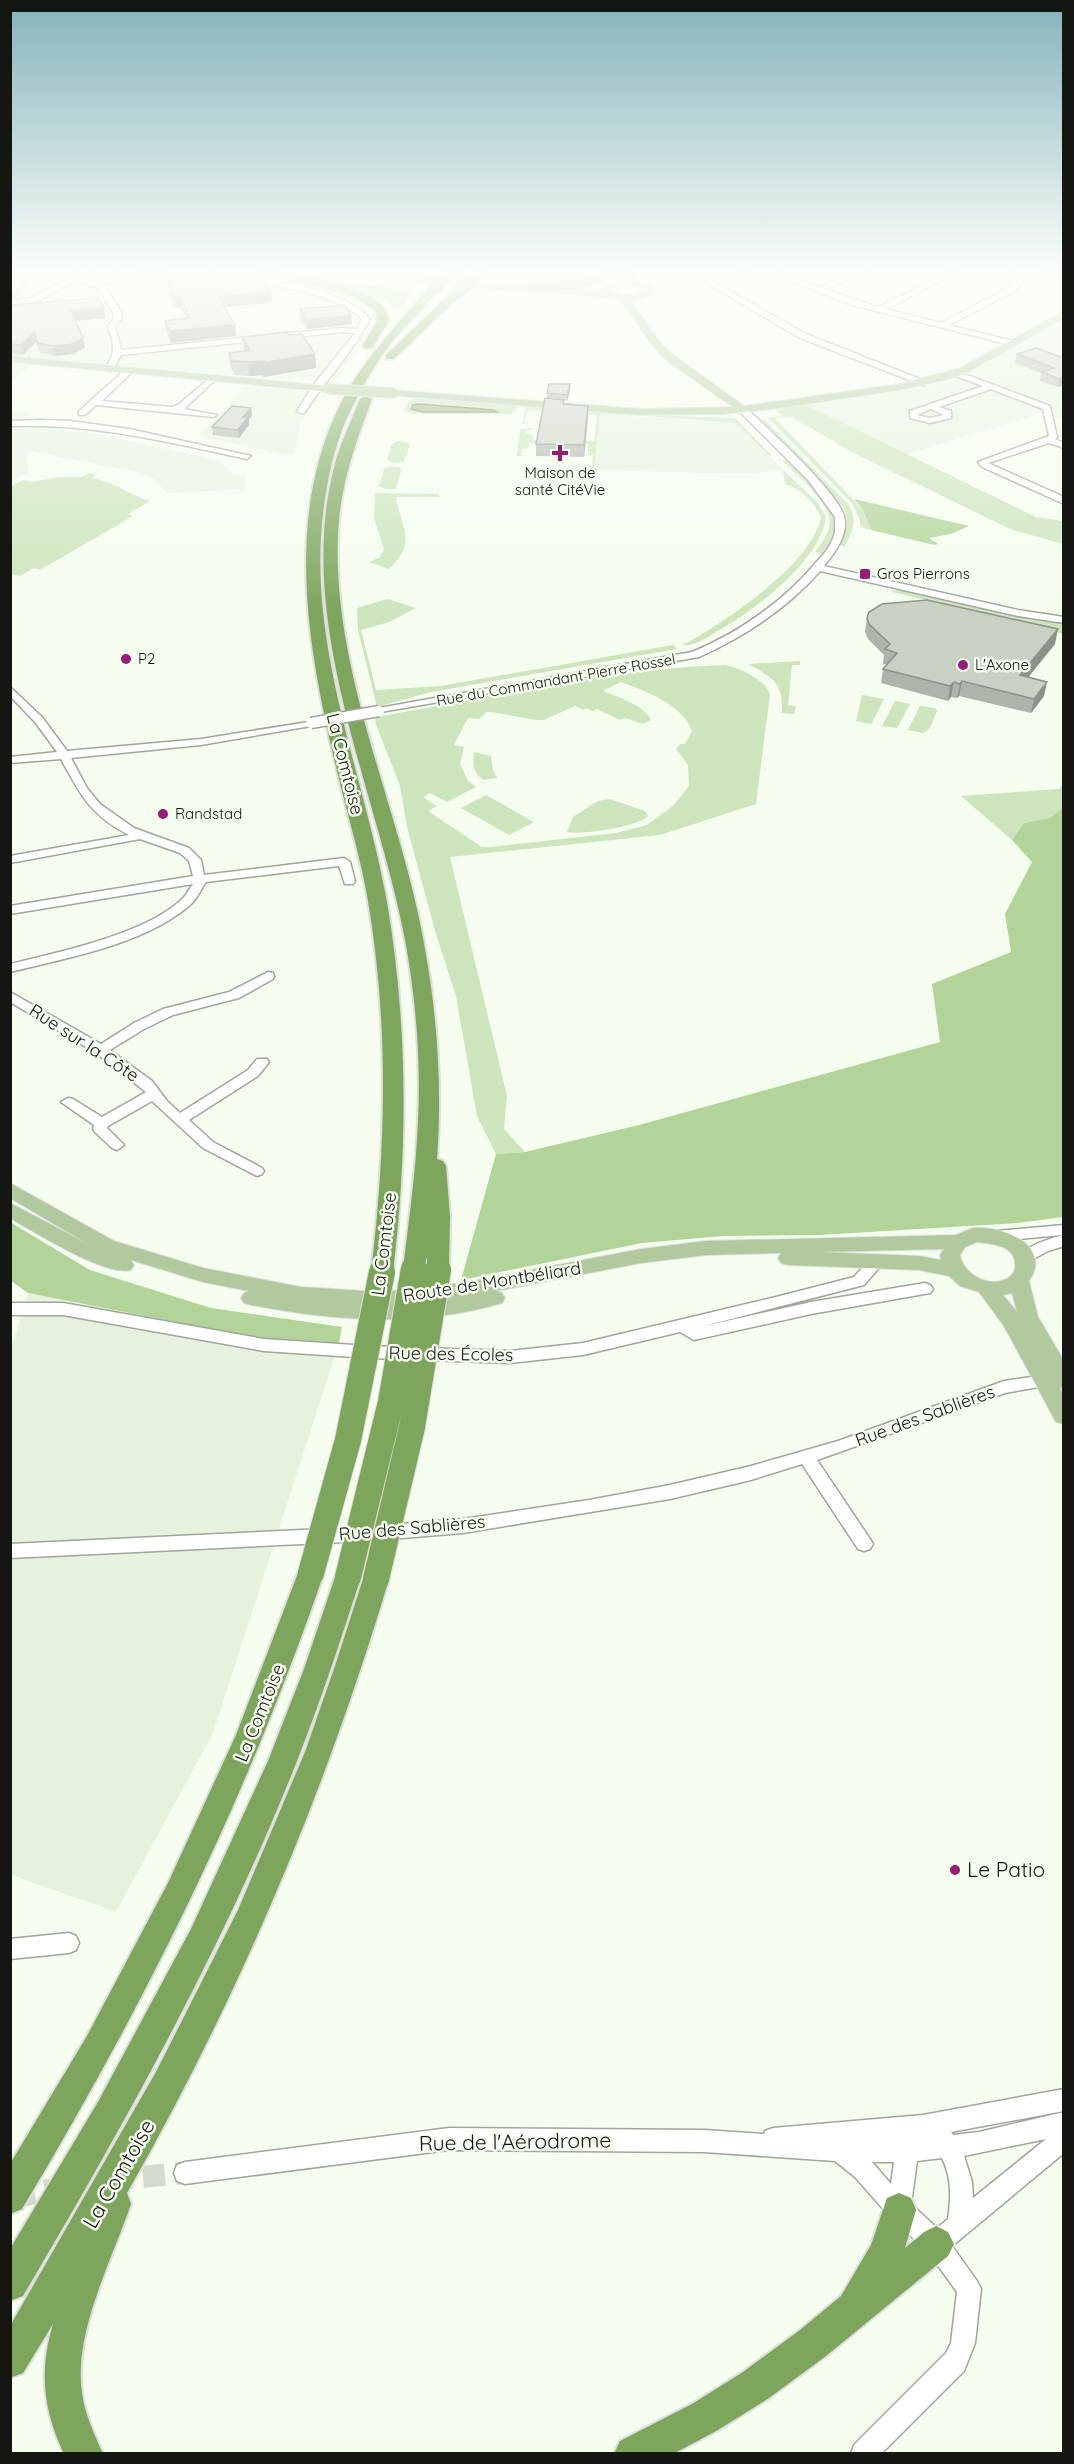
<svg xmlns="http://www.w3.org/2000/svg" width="1074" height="2464" font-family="Quicksand,sans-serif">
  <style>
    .built { fill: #e6f2de }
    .green { fill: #cde4bc; fill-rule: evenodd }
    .forest { fill: #b3d499 }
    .water { fill: #92b279; stroke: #6c835a; stroke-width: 1.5 }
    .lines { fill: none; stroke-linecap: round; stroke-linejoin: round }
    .minor-tunnel { stroke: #d3dace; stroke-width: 22; stroke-dasharray: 22 11; stroke-linecap: butt }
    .minor-casing { stroke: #9fa69a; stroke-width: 3 }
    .major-casing { stroke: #dedede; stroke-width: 2 }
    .highway-casing { stroke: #dedede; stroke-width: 4 }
    .minor { fill: #fff; fill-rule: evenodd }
    .major { fill: #b1c99d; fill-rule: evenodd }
    .highway { fill: #7da55b; fill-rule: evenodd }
    .minor-bridge-casing { stroke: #9fa69a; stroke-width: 13; stroke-linecap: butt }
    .major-bridge-casing { stroke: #dedede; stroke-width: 12; stroke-linecap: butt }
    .highway-bridge-far1-casing { stroke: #dedede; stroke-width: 14; stroke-linecap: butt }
    .highway-bridge-casing { stroke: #dedede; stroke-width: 28; stroke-linecap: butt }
    .minor-bridge { stroke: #fff; stroke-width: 10 }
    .major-bridge { stroke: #b1c99d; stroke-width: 10 }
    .highway-bridge-far1 { stroke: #7da55b; stroke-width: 12 }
    .highway-bridge { stroke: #7da55b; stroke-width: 26 }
    .wall { fill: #adb4a9 }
    .shaded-wall { fill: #8d9289 }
    .building { fill: #c9d1c4; stroke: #8d9289; stroke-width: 1.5 }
    .poi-dot { fill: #971c76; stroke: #f5fdef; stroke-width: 2 }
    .labels { text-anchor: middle; stroke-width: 5; stroke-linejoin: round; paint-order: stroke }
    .far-poi-label { font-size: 15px; fill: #141612; stroke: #f5fdef; text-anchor: start }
    .far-street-label { font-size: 15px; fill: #141612; stroke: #f5fdef }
    .street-label { font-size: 18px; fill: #141612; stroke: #f5fdef }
    .near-poi-label { font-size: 21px; fill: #141612; stroke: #f5fdef; text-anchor: start }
    .near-street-label { font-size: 21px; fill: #141612; stroke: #f5fdef }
  </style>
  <rect width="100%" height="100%" fill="#f5fdef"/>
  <g class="built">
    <path d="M216,269l81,15 60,20 14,5 5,8 -2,10 -40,56 -298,-25 -3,6 -22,18v-112z"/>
    <path d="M1063,318v101l-17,-7 -142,43 -97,-49 123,-19 28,-8z"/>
    <path d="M245,386l75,7 -20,32 -5,30h-11l-85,-19z"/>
    <path d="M10,410l22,3 -8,6v7l23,-1 6,4 39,4 127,27 14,15 12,1 1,13 -79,4 -13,-14 -14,-6 -114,-23 3,23 -18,8z"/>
    <path d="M600,414l136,9 47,47 -35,4 -154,-4z"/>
    <path d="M28,1293l224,44 87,6 -126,390 -97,179 -105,-37 -1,-523z"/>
  </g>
  <g class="green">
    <path d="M416,398l98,7 4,2 -7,7h-94l-14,-3 6,-10z"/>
    <path d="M806,405l230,112 27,4v23l-53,-15 -158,-77 -60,-35 -17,1 88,92 8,20 -11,-3v-7l-8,-17 -84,-85 14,-2 -5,-4 7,-4z"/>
    <path d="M533,406l105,8 3,2 -41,-2 -6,56 -7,7v-11h5l1,-11h-5v-11l-59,-1 -1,5 -6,1 -1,6 6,1h-10l3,-27 12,-1 1,2h-6l-1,4 6,1 2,5 60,1 3,-26 -67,-5 -3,2 -3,10 7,2h-9l3,-15z"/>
    <path d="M654,415l81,3 37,38h-3l-33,-33 -91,-7z"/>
    <path d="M758,419h6l84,85c10,16 5,28 -4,43l-5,-3c8,-14 11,-22 4,-37z"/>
    <path d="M398,441l12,2 -6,19 -10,1 -7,-3 5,-16z"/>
    <path d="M782,460h6c15,16 53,45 48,69 -2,9 -10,17 -15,25l-6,-2c5,-7 12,-15 14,-24 7,-22 -33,-53 -47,-68z"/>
    <path d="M391,466l11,2 -6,21h-10l-7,-3 5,-17z"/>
    <path d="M783,470l34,32 9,15c-6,45 -73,94 -110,115 -10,6 -23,16 -34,12l5,-1c39,-22 126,-80 134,-126 -8,-16 -19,-28 -36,-33z"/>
    <path d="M89,473l8,1 -6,4c27,5 36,16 59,23l-22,13 5,2 -93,54 -6,-2 -14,8 -9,-2v-88l12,-6 9,2 27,-5h23z"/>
    <path d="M375,493l64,1v3h-43c6,34 21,45 -7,72l-20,-7 10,-4 5,-8 -10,-32z"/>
    <path d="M907,590l70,17 86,16v11l-174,-43z"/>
    <path d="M387,599l29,9 -27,14 -28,8 15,60 65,-4 232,-41 4,4 -246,43 -54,15 -19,-77 -1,-22z"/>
    <path d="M800,661v4h-8l-4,40 8,1 -2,8 -12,-1c1,-31 -9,-35 -34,-49z"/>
    <path d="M726,665c15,4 37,13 44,29l-14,110 -96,31 -210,22 57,239 -3,33 21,23 -29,2 -19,-38 -21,-120 -21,-65 -28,-104 -7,-41 -25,-64 1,-5c115,-20 233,-48 350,-52zM621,682c26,10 61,22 71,49l-7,13h-5l-4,5 12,16 1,21 -16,20 -26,19 -31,8 -125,14h-9l-54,-36 9,-5 -14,-9 7,-4 17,9 29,-15 -8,-6 -8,-17 4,-17 -10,-2 14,-27 11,1 7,-7h6l43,8h9l31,-14 9,4 1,-2 8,3 4,-2 23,11 5,-2 18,6 8,-4c-6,-15 -34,-23 -48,-29z"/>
    <path d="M862,695l22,4 -13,25 -15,-3z"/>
    <path d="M895,701l15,3 -13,24 -15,-2z"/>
    <path d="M920,706l15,2 2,3 -7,17 -7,5 -15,-3z"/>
    <path d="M474,752l17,4 2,14 4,8 -14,2c-10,-8 -11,-16 -9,-28z"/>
    <path d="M1063,784v24l-14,10 -25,5 -12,17 -51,-44 98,-7z"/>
    <path d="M486,795l48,27 -25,13 -48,-27z"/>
    <path d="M610,799l35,12 3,5c-10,11 -67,19 -81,16l6,-15 25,-16z"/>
  </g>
  <g class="forest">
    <path d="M328,281l83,9 -5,12 -8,7 -5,-1 -3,-5 -64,-20z"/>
    <path d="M854,499l115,27 -18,8 -22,4 9,6 -4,1 -63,-15 -8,-20z"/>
    <path d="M1063,808v409l-45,6 -199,12 -96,1 -81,7 -181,37 35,-126 29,-2 114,-27 301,-83 -8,-58 79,-32 -6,-38 27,-52 -20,-22 12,-17 25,-5z"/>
    <path d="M10,1222l80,48 121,38 131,19 -3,16 -87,-6 -224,-44 -17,-12z"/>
  </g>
  <path class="water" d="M418,404l76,6 3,2h-74l-12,-3 2,-4z"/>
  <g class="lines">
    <path class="minor-tunnel" d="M13,2198l70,-16 102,-9"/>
    <g class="minor-casing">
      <g id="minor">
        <path d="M31,269h39l3,3c11,-5 30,-6 41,0l-1,4 39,-5 36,2 -2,3 -34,-1 -53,9 6,2 17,28v5l-7,7 6,24 221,-22 15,1 5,-10c-31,-28 -79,-31 -119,-38l3,-4c37,5 98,13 124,42 -17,33 -45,62 -66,94h-3l-4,-2 17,-27 41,-51 -13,-1 -221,23 -5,9 -7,6 -4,-2c11,-14 10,-26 2,-42l7,-7v-5l-15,-25 -24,-9 -38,22 -27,3v-4l22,-3 37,-21 -10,-4 -49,1v-4zM87,271h10l11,3 -13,6 -18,-4z"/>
        <path d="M763,269h8l49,18 43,-18h8l-45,21 52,17 67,-32 5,-6h6l-7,8 -63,32 55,14 68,-36 13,-15 -13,-3h23l32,5v4l-35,-5 -14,18 -66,34 64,16v4h-3l-161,-41 -81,-32 -56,9 94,53 119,47v4h-3l-122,-47 -97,-57 12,-6z"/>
        <path d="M126,369l7,2 -31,30 70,6 6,-2 34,-29h3v4l-31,29 33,6 -4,2 -117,-12 -11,10h-6v-4z"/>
        <path d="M956,371l94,35 7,31 -2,2 9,4v5l-15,-5 -61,20 76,34v7l-82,-37 -4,-5 71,-26 -6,-27 -52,-20 -52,18 12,4v7l-21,5 -20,-5v-7l73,-25 -30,-11 -1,-2zM931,409l13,6 -14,3 -13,-3z"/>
        <path d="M739,407h6c21,20 92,84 99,109 5,18 -9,37 -20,50l194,44 46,7v6l-46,-7 -198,-45c-32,37 -77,66 -121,86l-324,56 -1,-2 5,-3 313,-56c46,-19 89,-49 121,-86 8,-9 17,-18 21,-30 2,-6 1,-13 1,-19l-27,-37 -69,-69z"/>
        <path d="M40,420l30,1 59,8 122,27 -4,3c-79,-17 -155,-36 -237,-33v-5z"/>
        <path d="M10,687l32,30 25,34 134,-12 114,-18v4l-4,1 -110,19 -130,13 16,30 13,16 34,24 55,20 12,12 3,15 140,-17 6,4 5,19 -2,3h-8l-6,-18 -133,16c-5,7 -9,17 -16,23 -45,39 -123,53 -180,67v-8c49,-12 136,-30 172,-65 5,-4 7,-10 11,-15l-183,30v-8l183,-30 -4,-15 -9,-8 -40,-14 -130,24v-7l119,-21c-39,-20 -49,-41 -68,-76l-51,4v-6l47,-5 -22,-30 -25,-26z"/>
        <path d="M268,972l5,1 1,3 -1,3 -34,19 -66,17 -29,14 -34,21 42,31 15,20 13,12 68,-43 9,-11h10l2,3 -11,14 -69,44 24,22 49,26 2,3 -2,3 -5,2 -54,-28 -51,-47 -44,25 -1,2 17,17 -7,5 -5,-2 -17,-16 -2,-3 1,-4 -33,-23 7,-4 5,1 29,18 44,-25 -50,-39 -86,-51v-10l91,52 33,-21 29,-14 66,-17z"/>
        <path d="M1064,1225v21l-16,5 -22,12 -5,-1 -3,-4c9,-13 29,-18 44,-23l-65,6 -8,-5 8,-5z"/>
        <path d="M877,1256l5,1 3,4 -21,24 -164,42 111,-25 114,-19 5,2 3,4 -3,4 -119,21 -117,26 -14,-8 -97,23 -73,8 -141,-5 -105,-7 -201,-36h-53v-12h53l201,36 105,7 141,5 73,-8 193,-46 78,-20 18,-20z"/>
        <path d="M1044,1375l6,2 2,4 -2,4 -45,8 -188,67 53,79 3,5 -3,5 -6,2 -6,-2 -56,-85 -51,16 -81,19 -207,34 -97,8 -356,17v-14l356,-17 97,-8 126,-19 81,-15 81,-19 87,-25 166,-60z"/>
        <path d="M69,1933l7,3 3,7 -3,7 -7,3 -59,6v-20z"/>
        <path d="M1064,2089v22l-113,21 2,3 26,-3 85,-20v41l-112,93 25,35 4,8 -6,54 -11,28 -83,83h-30l3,-9 92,-92 5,-10 6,-51 -29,-40 -37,-34 -36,-41 -20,-16 -131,-9 -255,-2 -264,34 -8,-3 -3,-8 3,-8 8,-3 264,-34 255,2 60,4 1,-3 8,-3 150,-13zM1046,2139l-73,59 -1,-16 -8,-26zM942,2158c10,20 9,40 6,61l-11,9 -26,-24 6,-43zM872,2162h22l-3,22z"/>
      </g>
    </g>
    <g class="major-casing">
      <g id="major">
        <path d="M357,269h17l79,11 147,11c11,-16 34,-10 50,-6l5,7 -2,2 -22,7 29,41 15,14 69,50 156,-22 60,-16 104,-57v7l-96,54 -19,7 -49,11 -127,19 -50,5 -82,1 -252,-20 -1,-2 5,-3 248,19 92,-2 -66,-46 -14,-15 -28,-40 -6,-5 -13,-4 -153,-11 -61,-8zM630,286l15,5 -18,5 -18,-6 8,-3z"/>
        <path d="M25,272l8,2 -6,15 -17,11v-8l10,-6z"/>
        <path d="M10,356l320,30 5,3 -5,3 -320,-30z"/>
        <path d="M10,1183l104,58 89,27 98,19 81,5 81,-9 178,-34 65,-8 250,-6c6,-2 12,-6 18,-7 22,-2 66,11 61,40 -1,5 -4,10 -6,13l9,36 26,44v28l-5,-2 5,9v28l-8,-2 -52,-96 -25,-34 -19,-6 -11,-10 -30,-6 -131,-5 -7,-2 -3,-5 3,-5 -75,2 -65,8 -145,28 6,2 3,5 -3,5c-83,25 -168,18 -251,2l-7,-2 -3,-5 3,-5 5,-2 -46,-9 -72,-22 3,5 -3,5c-25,7 -97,-38 -121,-52v-15l78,41 -78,-46zM977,1242c15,2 40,3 38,25 0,6 -5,11 -11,13 -18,7 -41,-7 -44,-25l5,-8zM944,1249l-4,6 1,5 -22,-4 -100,-4zM1012,1293l5,19 -14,-17zM452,1298l-62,7 64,-7z"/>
      </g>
    </g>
    <g class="highway-casing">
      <g id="highway">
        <path d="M254,269c26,-2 107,17 127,35 5,5 6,10 8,17l-17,27h-8l-2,-2 15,-25 -2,-11 -22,-13z"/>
        <path d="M451,269h11l-11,10h-8v-4z"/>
        <path d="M480,269h11l-15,13h-8v-4z"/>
        <path d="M608,269h11c-21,24 -61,21 -90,21l-5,-3 5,-3 55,-4z"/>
        <path d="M622,269h10l3,9 7,6 -1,2c-12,3 -16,-7 -19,-17z"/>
        <path d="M434,286l5,3c-15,20 -35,37 -51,58 -12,16 -23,35 -32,53 -15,26 -24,58 -29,87 -27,144 35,277 60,415 21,124 21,246 6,370l-3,6 -8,2 -8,-2 -3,-6c15,-124 18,-247 -3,-371 -7,-42 -20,-84 -30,-126 -29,-121 -56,-257 4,-374 23,-43 56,-78 88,-114z"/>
        <path d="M457,290l5,3 -1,2 -67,64h-8v-4l67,-64z"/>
        <path d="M366,395l6,4c-17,46 -32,86 -34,136 -5,116 42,230 71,341 24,92 35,189 28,283l6,2 3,5 4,50 -1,54 -3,6 -8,2 -8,-2 -3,-6v-13l-5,18 -8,2 -8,-2 -3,-6c6,-49 13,-99 15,-148 3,-59 -2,-119 -12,-176 -28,-153 -112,-321 -72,-478 6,-23 17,-46 26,-68z"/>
        <path d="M311,1562l9,3 4,8c-78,228 -178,429 -302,636l-12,5v-50l77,-128 81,-153 68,-148 62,-162 4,-8z"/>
        <path d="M348,1566l9,3 4,8c-20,62 -40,123 -64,184 -74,187 -172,362 -274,535l-13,5v-52l88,-147 93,-173 77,-168 36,-92 31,-92 4,-8z"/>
        <path d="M376,1568l9,3 4,8c-64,215 -151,419 -262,614l4,11c-19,56 -58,129 -49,189 3,22 12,40 21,61h-39c-21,-44 -25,-83 -11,-130l-30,49 -13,5v-52l146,-254 82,-162 67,-158 30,-86 28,-87 4,-8z"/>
        <path d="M899,2193l12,5 5,12 -11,38 19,-16 12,-6 12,6 6,12 -6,12 -122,100 -57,42 -51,32 -45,24h-59l6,-13 72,-37 51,-32 57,-42 41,-34 30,-51 16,-47z"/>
      </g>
    </g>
    <use href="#minor" class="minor"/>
    <use href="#major" class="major"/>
    <use href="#highway" class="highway"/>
    <g class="minor-bridge-casing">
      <path id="minor-bridge" d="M311,723l68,-12"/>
    </g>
    <g class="major-bridge-casing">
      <path id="major-bridge" d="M330,389l63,4"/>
    </g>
    <g class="highway-bridge-far1-casing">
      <g id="highway-bridge-far1">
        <path d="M434,289l13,-12"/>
        <path d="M457,293l15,-13"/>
      </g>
    </g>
    <g class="highway-bridge-casing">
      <g id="highway-bridge">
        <path d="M311,1573l37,-133 34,-168"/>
        <path d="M348,1577l43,-175 23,-133"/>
        <path d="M376,1579l36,-152 26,-157"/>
      </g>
    </g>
    <use href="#minor-bridge" class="minor-bridge"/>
    <use href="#major-bridge" class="major-bridge"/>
    <use href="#highway-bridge-far1" class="highway-bridge-far1"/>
    <use href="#highway-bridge" class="highway-bridge"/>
  </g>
  <g class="wall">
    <path d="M165,269l42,3 64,19 1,11 -47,5 10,18 1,11 -65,7 -5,-11 -1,-11 21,-2 -5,-11h-5l-7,-12 -1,-11h1l-2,-5z"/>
    <path d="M10,305l94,3 1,10 -30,3 8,17 2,10 -12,6 -18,2 -15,-3 -4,-11 -13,13 -13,-1z"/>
    <path d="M300,309l51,6 1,9 -45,5 -7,-11z"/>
    <path d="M289,335l26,19 1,14 -53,9v-2l-13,1 -15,-1 -5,-9 -1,-13 15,-2 -2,-14z"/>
    <path d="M1017,354l47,4 -6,29 -18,-6 1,-8 -26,-10z"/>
    <path d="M570,384v7l-3,10h-3v3l24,14 -4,39 -48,-1v-12l11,-46v-5z"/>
    <path d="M251,408l1,7 -3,4v6l-10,13 -26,-3 -1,-8z"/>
    <path d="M867,618l188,26 -27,33 16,19 -13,17 -72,-17 -2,2 -6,-1 -3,4 -67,-18 2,-14 4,-4 -4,-1 1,-9 -16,-16 -3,-7z"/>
  </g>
  <g class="shaded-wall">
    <path d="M271,291l1,11 -52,6 -1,-11z"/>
    <path d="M174,297h6l1,11h-5z"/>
    <path d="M104,308l1,10 -33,3 -1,-10z"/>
    <path d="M351,315l1,9 -45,5 -1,-9z"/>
    <path d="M235,325l1,11 -65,7 -1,-12z"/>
    <path d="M34,332l2,10 -13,13 -2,-10z"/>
    <path d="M83,338l2,10 -12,6 -18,2 -2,-10z"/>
    <path d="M315,354l1,14 -53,9v-2l-13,1 -2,-14z"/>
    <path d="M1064,377v8l-6,2 1,-8z"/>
    <path d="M570,384v7l-3,10v-6z"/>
    <path d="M588,406v12l-4,39v-12z"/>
    <path d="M251,408l1,7 -3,4v6l-10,13 -1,-8 5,-13z"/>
    <path d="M1058,629l-3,15 -37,46 2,-15z"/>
    <path d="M962,681l-3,15 -2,2 3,-14z"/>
    <path d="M954,682l-3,15 -3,4 2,-15z"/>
    <path d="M1047,682l-3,14 -13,17 3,-14z"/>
  </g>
  <g class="building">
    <path d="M165,269h40l2,3 8,-1 2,4 27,-3 5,3h12l10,16 -52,6 16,28 -65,6 -5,-10 25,-3 -10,-21h-6l-6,-12h5z"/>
    <path d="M99,298l5,10 -33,3 12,27 -11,6 -19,2 -15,-3 -4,-11 -13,13 -11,-1v-39z"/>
    <path d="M344,305l7,10 -45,5 -6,-11z"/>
    <path d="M287,332l2,3 13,-1 13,20 -53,9 2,-2 -16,1 -15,-1 -4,-8 21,-3 -8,-13z"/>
    <path d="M1036,348l28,10v19l-5,2 -17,-7 12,-4 -37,-14z"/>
    <path d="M549,384h21l-3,11 -20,-2z"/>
    <path d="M545,398l19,2 -1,4 25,2 -4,39 -48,-1z"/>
    <path d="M232,406l19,2 -8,9h5l-10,13 -26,-3z"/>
    <path d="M927,600l131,29 -38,46 27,7 -13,17 -72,-18 -2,3 -6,-2 -4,4 -67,-17 14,-16 -12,-4 5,-5 -21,-20 -2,-6 2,-6 13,-8z"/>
  </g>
  <linearGradient id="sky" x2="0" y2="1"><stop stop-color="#85b3bc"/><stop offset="0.44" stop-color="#fafef8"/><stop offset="1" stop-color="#fafef8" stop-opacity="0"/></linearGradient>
  <rect width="1074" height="614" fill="url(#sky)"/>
  <g class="poi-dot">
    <path d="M557 444h6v6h6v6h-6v6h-6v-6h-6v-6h6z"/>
    <rect x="859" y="568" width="12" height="12" rx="3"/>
    <circle cx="126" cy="659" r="6"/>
    <circle cx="963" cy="665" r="6"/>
    <circle cx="163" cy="814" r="6"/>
    <circle cx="955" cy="1870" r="6"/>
  </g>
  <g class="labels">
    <g class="far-poi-label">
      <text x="560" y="478" text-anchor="middle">Maison de<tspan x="560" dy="17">santé CitéVie</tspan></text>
      <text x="877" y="579">Gros Pierrons</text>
      <text x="138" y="664">P2</text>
      <text x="975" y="670">L'Axone</text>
      <text x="175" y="819">Randstad</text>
    </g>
    <g class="far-street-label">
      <text transform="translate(556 680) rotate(-10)" y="5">Rue du Commandant Pierre Rossel</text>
    </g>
    <g class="street-label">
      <text transform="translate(345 764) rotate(76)" y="6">La Comtoise</text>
      <text transform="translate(84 1043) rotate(33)" y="6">Rue sur la Côte</text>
      <text transform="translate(384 1244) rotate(-83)" y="6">La Comtoise</text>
      <text transform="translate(492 1282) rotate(-9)" y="6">Route de Montbéliard</text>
      <text transform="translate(451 1354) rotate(1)" y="6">Rue des Écoles</text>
      <text transform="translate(925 1416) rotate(-20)" y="6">Rue des Sablières</text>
      <text transform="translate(412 1528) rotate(-5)" y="6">Rue des Sablières</text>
      <text transform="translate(260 1713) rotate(-68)" y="6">La Comtoise</text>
    </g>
    <g class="near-poi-label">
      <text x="967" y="1877">Le Patio</text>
    </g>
    <g class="near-street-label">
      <text transform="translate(515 2142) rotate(-1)" y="7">Rue de l'Aérodrome</text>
      <text transform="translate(119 2174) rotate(-60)" y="7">La Comtoise</text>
    </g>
  </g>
  <rect width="1074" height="2464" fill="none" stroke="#141612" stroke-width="24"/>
</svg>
